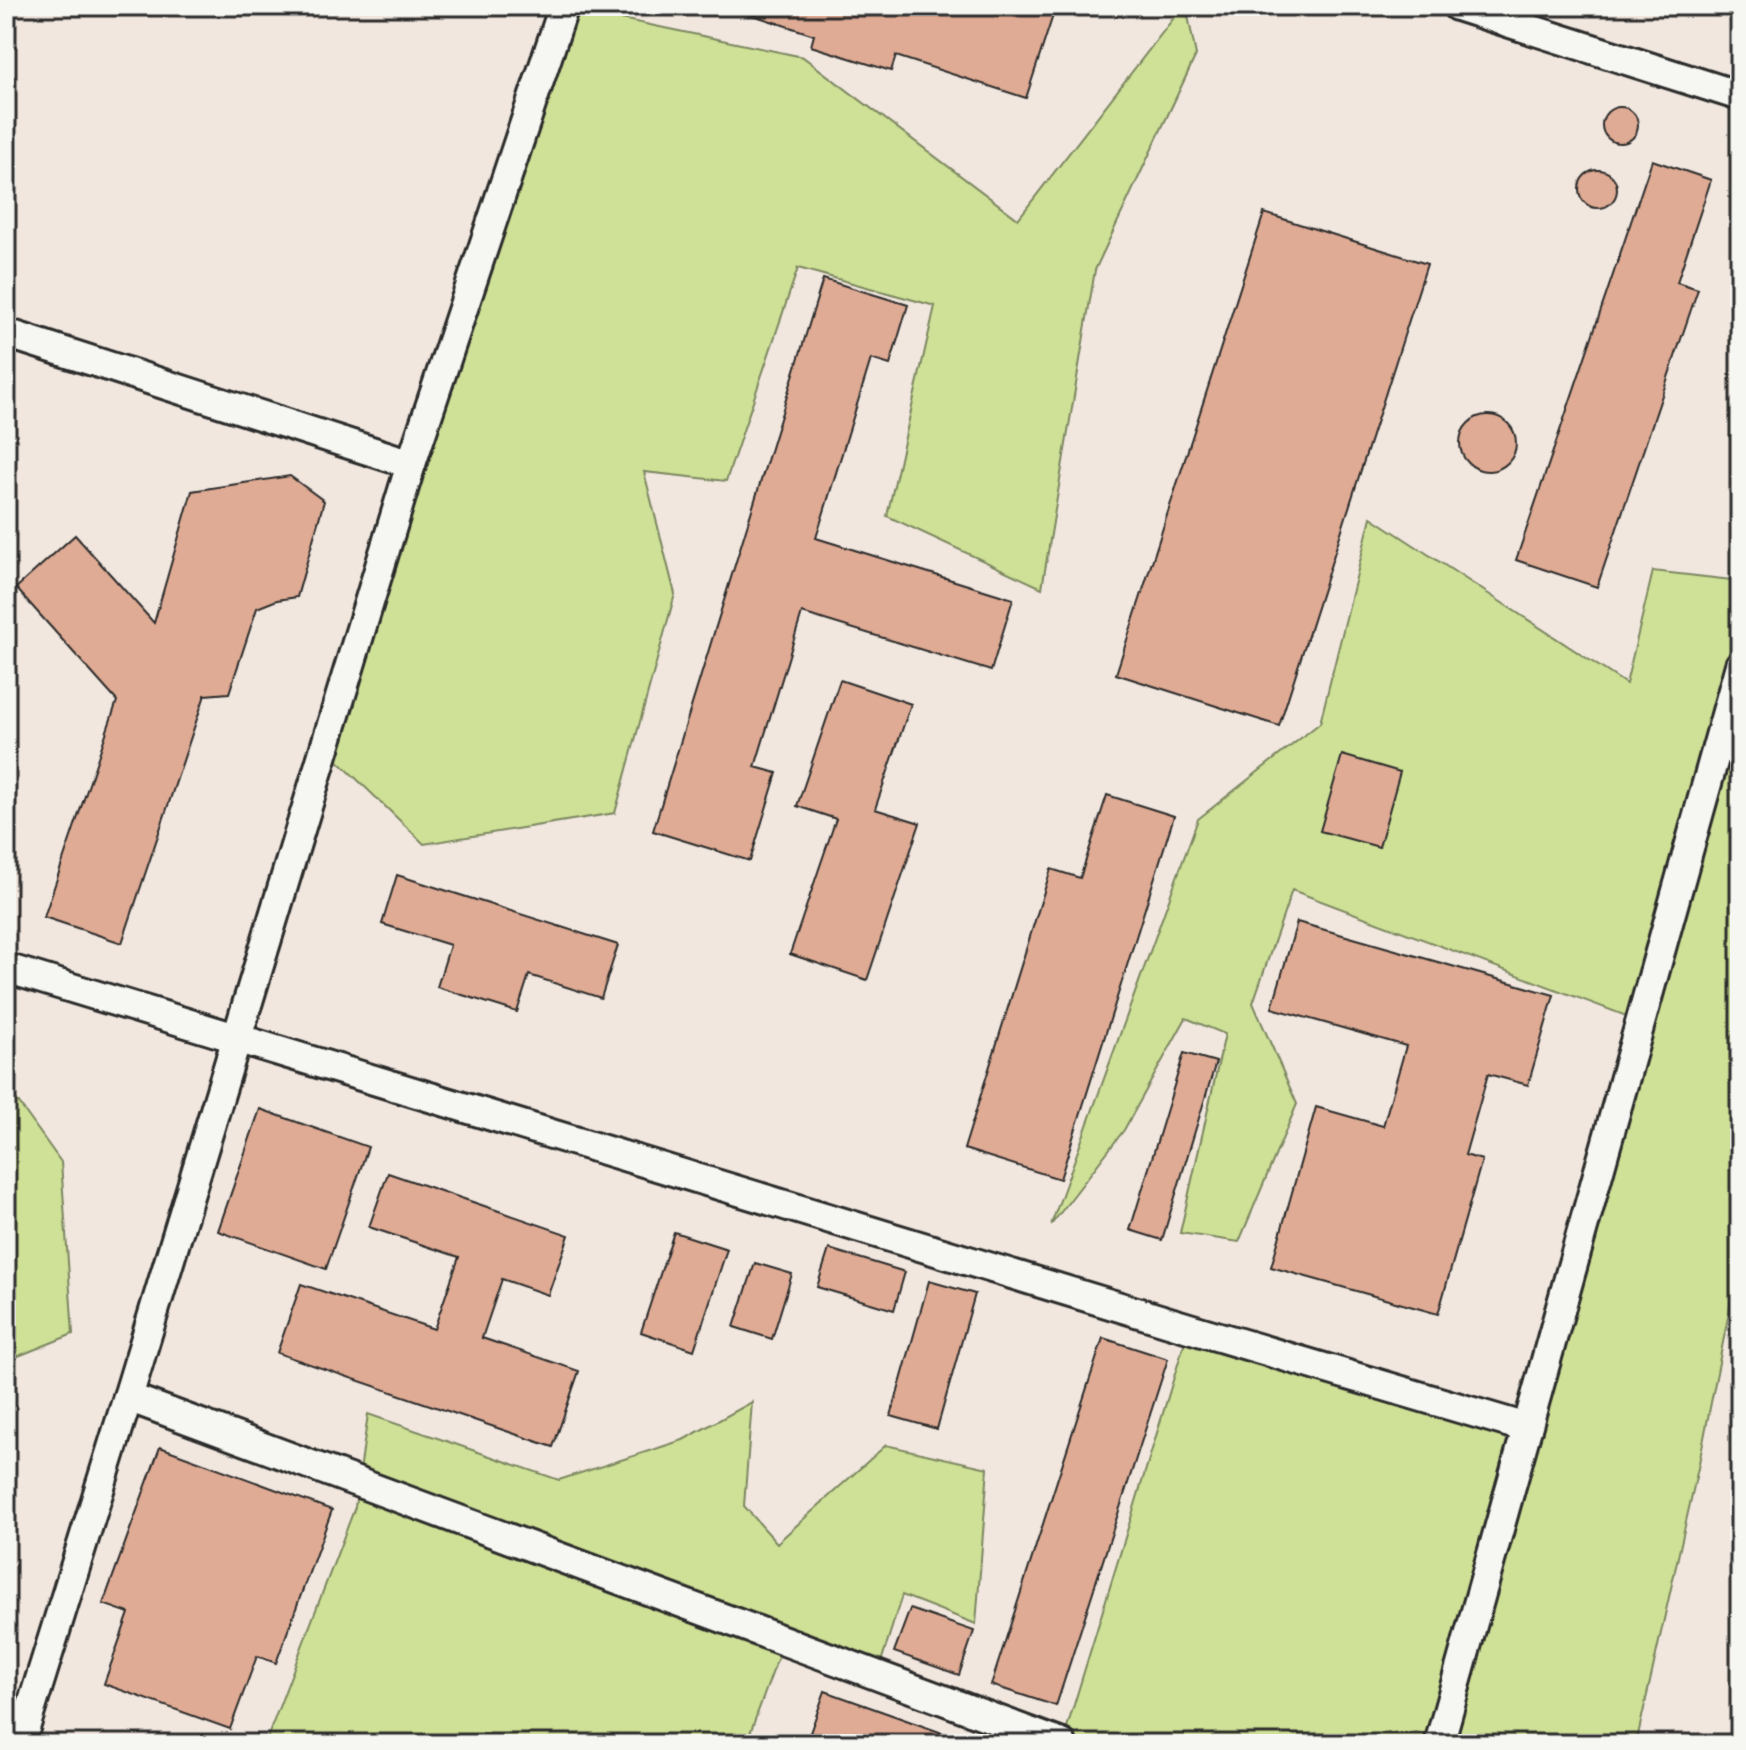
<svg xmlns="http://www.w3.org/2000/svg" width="1746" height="1750" font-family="'Shantell Sans',sans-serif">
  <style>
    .green { fill: #cee196; stroke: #7c8660; stroke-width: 2 }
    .building { fill: #dfab94; stroke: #2b2b2b; stroke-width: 2 }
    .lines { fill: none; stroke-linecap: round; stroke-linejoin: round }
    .minor-casing { stroke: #2b2b2b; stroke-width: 34 }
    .minor { stroke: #f6f6f2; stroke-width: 28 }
  </style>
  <rect width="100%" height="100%" fill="#f1e7df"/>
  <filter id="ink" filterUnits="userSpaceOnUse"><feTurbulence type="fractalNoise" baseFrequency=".0125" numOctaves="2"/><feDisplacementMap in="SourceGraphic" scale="16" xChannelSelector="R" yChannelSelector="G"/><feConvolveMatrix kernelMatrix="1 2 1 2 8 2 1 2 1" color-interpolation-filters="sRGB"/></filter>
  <g filter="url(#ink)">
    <g class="green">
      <path d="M1183,6h3l10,49 -101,215 -53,318 -155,-72 48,-210 -137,-38 -72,213 -82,-9 31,122 -60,219 -191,31 -88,-85 75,-295 153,-457 239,50 215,162z"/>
      <path d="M1371,517l255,167 27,-113 87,10v676l-42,211 -62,276h-574l127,-416 338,99 113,-406 -348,-131 -39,113 44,101 -58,138 -59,-9 45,-199 -39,-16 -62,112 -73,95 147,-406 122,-96z"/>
      <path d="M6,1085l55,77 12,172 -67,27z"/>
      <path d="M752,1402l-8,104 33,37 109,-98 102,23 -12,156 -74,-29 -25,80 -93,-34 -38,103h-481l90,-237 13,-93 191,66 124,-40z"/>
    </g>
    <g class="building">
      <path d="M725,6h173l12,4 1,-4h145l-30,92 -130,-42 -5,15 -80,-25 3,-11z"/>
      <circle cx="1620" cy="125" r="18"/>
      <path d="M1652,160l59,20 -34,102 21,7 -101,298 -81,-27z"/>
      <circle cx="1598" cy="189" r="19"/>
      <path d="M1264,213l163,51 -148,462 -163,-52z"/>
      <path d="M823,279l85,26 -18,60 -19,-6 -55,179 197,61 -22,72 -189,-58 -47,154 22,6 -27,88 -97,-30z"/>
      <circle cx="1488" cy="443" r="28"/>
      <path d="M290,476l34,25 -27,96 -20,3 -20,8 -28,85 -24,2 -83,248 -78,-26 73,-216 -101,-113 59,-53 79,88 38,-132z"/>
      <path d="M840,680l71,24 -36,105 45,14 -53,157 -77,-26 46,-135 -39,-13z"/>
      <path d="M1342,755l58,17 -21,75 -59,-16z"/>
      <path d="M1107,795l67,21 -114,363 -96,-30 87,-280 29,9z"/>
      <path d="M397,875l221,70 -17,53 -72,-23 -12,37 -80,-25 13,-42 -68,-21z"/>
      <path d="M1297,922l257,73 -26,90 -40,-11 -23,81 17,5 -44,154 -167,-47 45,-160 67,19 23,-80 -134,-38z"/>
      <path d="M1184,1053l32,9 -54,178 -32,-10z"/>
      <path d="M260,1109l108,38 -42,122 -108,-38z"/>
      <path d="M388,1173l181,62 -21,60 -46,-16 -20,59 97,33 -26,76 -276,-94 24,-69 133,45 25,-72 -90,-30z"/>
      <path d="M674,1232l53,17 -33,101 -53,-18z"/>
      <path d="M829,1249l76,23 -11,38 -77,-23z"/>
      <path d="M755,1263l37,11 -20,65 -38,-12z"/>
      <path d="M929,1281l46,13 -38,135 -46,-13z"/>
      <path d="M1103,1338l65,21 -112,347 -65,-21z"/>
      <path d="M160,1447l172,63 -56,153 -19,-7 -27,73 -126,-45 25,-71 -26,-9z"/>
      <path d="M910,1609l64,22 -15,44 -65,-23z"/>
      <path d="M825,1691l148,53h-167z"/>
      <path d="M1740,1693v51h-12z"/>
    </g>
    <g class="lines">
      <g class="minor-casing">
        <g id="minor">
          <path d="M1457,6l283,90"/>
          <path d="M6,333l405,131"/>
          <path d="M6,968l1183,360 338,100"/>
          <path d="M128,1397l934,347"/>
          <path d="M20,1744l108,-347 283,-933 153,-458"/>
          <path d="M1439,1744l301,-1079"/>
        </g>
      </g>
      <use href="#minor" class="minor"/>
    </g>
  </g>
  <rect width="1746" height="1750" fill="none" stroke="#f6f6f2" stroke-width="32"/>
  <rect x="16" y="16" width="1714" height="1718" fill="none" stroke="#2b2b2b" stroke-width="3" filter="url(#ink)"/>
</svg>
